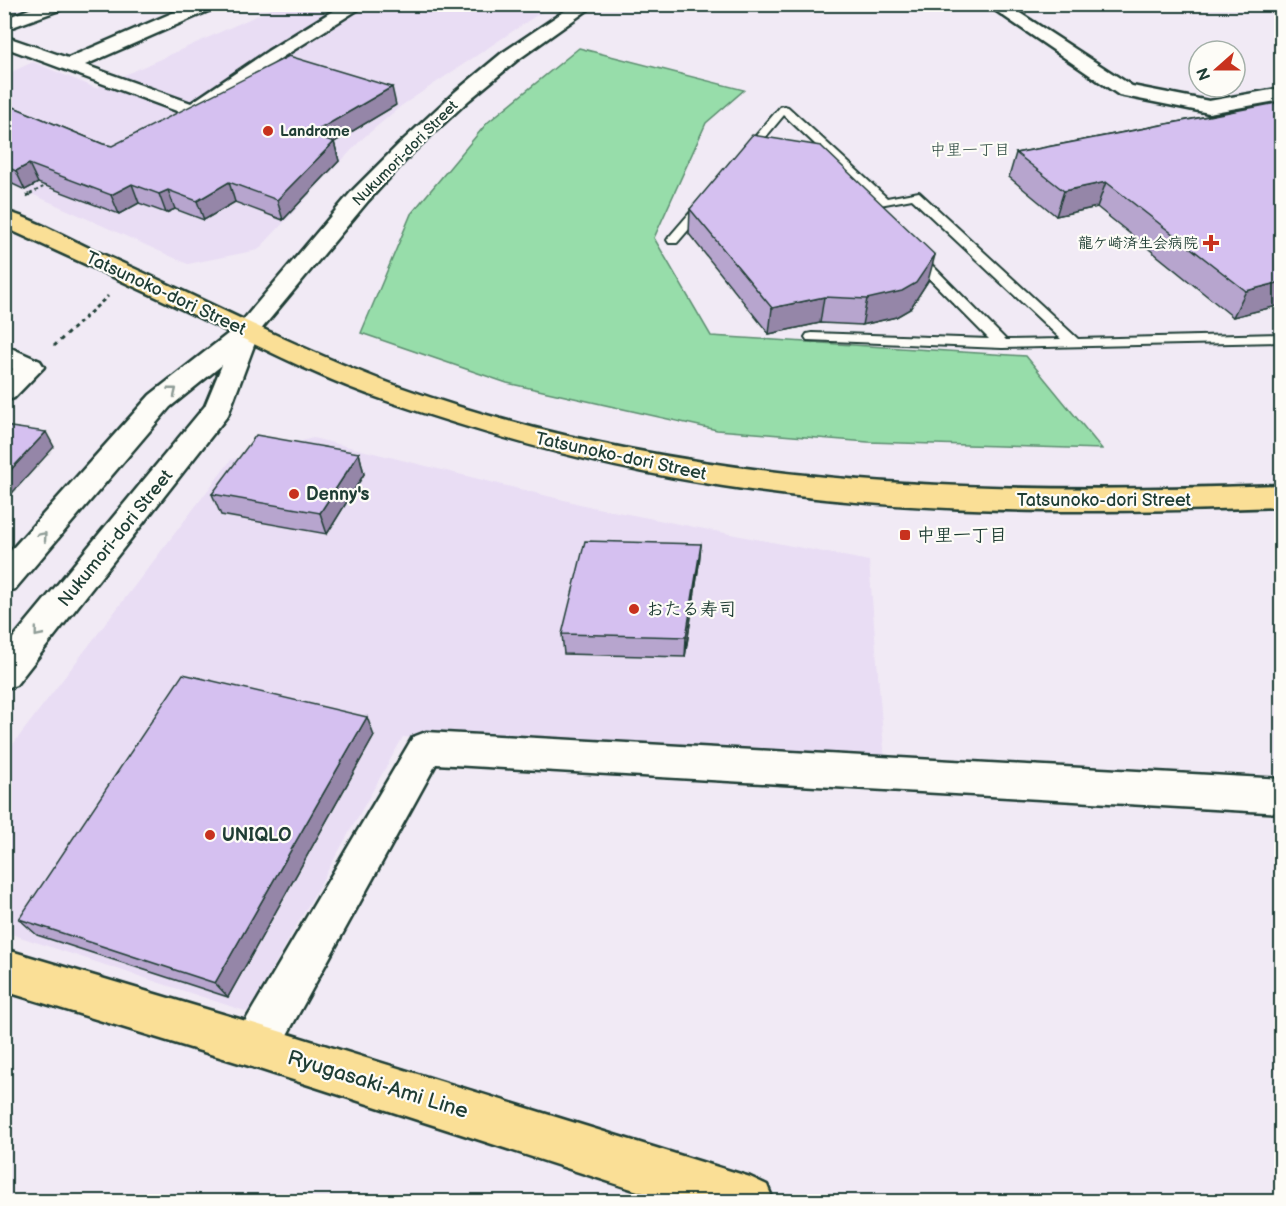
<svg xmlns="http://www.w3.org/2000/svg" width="1286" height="1206" font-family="'Balsamiq Sans','Klee One',sans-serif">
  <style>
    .built { fill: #e9ddf4 }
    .green { fill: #97ddaa; stroke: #5b8d6f; stroke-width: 1.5 }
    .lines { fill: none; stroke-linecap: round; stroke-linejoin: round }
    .service-casing { stroke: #1f3d34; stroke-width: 4 }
    .minor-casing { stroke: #1f3d34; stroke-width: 5 }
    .tertiary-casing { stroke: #1f3d34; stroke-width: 5 }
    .secondary-casing { stroke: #1f3d34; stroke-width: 5 }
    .primary-casing { stroke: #1f3d34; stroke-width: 5 }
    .path-far1 { stroke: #1f3d34; stroke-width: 2; stroke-dasharray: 3 3; stroke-linecap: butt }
    .path { stroke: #1f3d34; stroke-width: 3; stroke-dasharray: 4 4; stroke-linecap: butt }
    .service { fill: #fdfcf7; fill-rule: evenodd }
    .minor { fill: #fdfcf7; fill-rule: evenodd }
    .tertiary { fill: #fdfcf7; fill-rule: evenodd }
    .secondary { fill: #fdfcf7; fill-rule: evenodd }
    .primary { fill: #fadf96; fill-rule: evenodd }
    .wall { fill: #b7a5ce; stroke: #1f3d34; stroke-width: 1.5 }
    .shaded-wall { fill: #9586a8; stroke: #1f3d34; stroke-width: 1.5 }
    .building { fill: #d5c0f0; stroke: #1f3d34; stroke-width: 1.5 }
    .oneway { stroke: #8e9c96 }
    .poi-dot { fill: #c8321e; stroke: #fdfcf7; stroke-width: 2 }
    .labels { text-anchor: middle; stroke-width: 4.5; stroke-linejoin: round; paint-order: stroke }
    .far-poi-label { font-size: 15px; font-weight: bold; fill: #1f3d34; stroke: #fdfcf7; text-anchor: start }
    .far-street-label { font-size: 15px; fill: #1f3d34; stroke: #fdfcf7 }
    .far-neighbourhood-label { font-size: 16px; fill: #1f3d34; stroke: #fdfcf7 }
    .street-label { font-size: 18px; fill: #1f3d34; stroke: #fdfcf7 }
    .poi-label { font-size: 18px; font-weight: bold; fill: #1f3d34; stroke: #fdfcf7; text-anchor: start }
    .near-street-label { font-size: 21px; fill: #1f3d34; stroke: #fdfcf7 }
  </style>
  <rect width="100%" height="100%" fill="#f1eaf5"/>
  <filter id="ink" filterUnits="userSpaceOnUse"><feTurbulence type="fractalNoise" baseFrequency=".0167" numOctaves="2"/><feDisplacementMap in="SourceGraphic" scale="12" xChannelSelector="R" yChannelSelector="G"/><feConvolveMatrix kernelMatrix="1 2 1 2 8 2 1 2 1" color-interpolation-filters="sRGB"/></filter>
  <g filter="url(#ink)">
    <g class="built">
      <path d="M280,5h272l-151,101 -39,33 -104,111 -70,14 -183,-82v-107l28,-13 63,26z"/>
      <path d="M313,438l279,69 277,54 17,213 -483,-37 -155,275 -243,-80 -1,-176 227,-296z"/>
    </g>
    <path class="green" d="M579,48l165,42 -38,33 -52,115 57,98 315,20 76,93 -234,-7 -151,-12 -210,-47 -146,-50 50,-119 76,-91z"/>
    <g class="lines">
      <g class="service-casing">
        <g id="service">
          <path d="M784,106l4,1 99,91 32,-6 159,147 204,-5v8l-280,6 -195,-8 -2,-3 2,-3 5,-1 177,6 -79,-80 -1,-3 1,-3h10l86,87 55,-1 -149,-140 -32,6 -96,-90 -34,41h-8v-4l38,-45z"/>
          <path d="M705,199l4,1v6l-32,37h-8l-2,-3 2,-3 32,-37z"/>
        </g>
      </g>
      <g class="minor-casing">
        <g id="minor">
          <path d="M42,4h25l-2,4 -61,22v-11z"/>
          <path d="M193,4h24l-2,4 -130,57 106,38 77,-52 63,-39 15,-8h21l-86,54 -81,57 -7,2 -189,-70v-11l64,22z"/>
          <path d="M4,345l36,16 4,6 -30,31 -10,3v-24l9,-8 -9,-5z"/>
          <path d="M426,732l856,47v34l-846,-49 -164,298 -16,6 -16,-6 -6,-16 6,-16 173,-293z"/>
        </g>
      </g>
      <g class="tertiary-casing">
        <path id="tertiary" d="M986,4h20l126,82 77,15 73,-13v12l-73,13 -90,-18z"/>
      </g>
      <g class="secondary-casing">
        <path id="secondary" d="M575,4h21l-80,57 -47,39 -56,52 -45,49 -109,131 -31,83 -212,270 -12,4v-40l201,-243 17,-41 -52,42 -155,182 -11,3v-34l146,-163 88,-69 114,-135 47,-47 56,-52 47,-39z"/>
      </g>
      <g class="primary-casing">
        <g id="primary">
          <path d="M4,211c31,8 69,30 98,43 100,44 196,96 298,133 283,101 584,109 882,98v22c-187,7 -374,8 -559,-21 -115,-17 -227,-48 -336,-85 -70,-24 -135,-58 -201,-90 -60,-29 -121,-56 -182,-84z"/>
          <path d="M4,949l252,75 494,153 17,8 7,17h-102l-416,-134 -252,-77z"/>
        </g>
      </g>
      <path class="path-far1" d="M30,194l19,-10"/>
      <g class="path">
        <path d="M26,196l7,-3"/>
        <path d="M54,346l54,-50"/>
      </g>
      <use href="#service" class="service"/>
      <use href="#minor" class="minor"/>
      <use href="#tertiary" class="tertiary"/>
      <use href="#secondary" class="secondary"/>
      <use href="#primary" class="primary"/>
    </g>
    <g class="wall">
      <path d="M1281,102v203l-48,12 -136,-110 -41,9 -47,-39 7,-24z"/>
      <path d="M4,103l99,41 9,2 284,-41 -62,37 5,19 -56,59 -48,-18 -31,18 -29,-11 -9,4 -27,-10 -20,11 -81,-31 -13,7 -21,-10z"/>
      <path d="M690,209l238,72 -18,28 -14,8 -34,8 -42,-2 -51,11 -80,-100z"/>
      <path d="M359,453l5,21 -37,60 -106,-19 -9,-21z"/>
      <path d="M701,544l-2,20 -14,93 -121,-3 -2,-20z"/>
      <path d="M374,736l-146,261 -191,-62 -18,-16z"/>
    </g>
    <g class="shaded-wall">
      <path d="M392,87l4,18 -80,48 -5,-19z"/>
      <path d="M334,142l5,19 -56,59 -6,-20z"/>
      <path d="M29,164l9,19 -13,7 -9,-19z"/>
      <path d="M229,182l6,20 -31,18 -7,-19z"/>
      <path d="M1106,182l-9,25 -41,9 8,-25z"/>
      <path d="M132,184l7,19 -20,11 -8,-19z"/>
      <path d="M168,190l7,19 -9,4 -7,-19z"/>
      <path d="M935,255l-7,26 -18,28 -14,8 -34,8 5,-26z"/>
      <path d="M1281,282v23l-48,12 13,-26z"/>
      <path d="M824,297l-4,26 -51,11 3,-26z"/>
      <path d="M46,432l8,15 -50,55v-25z"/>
      <path d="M359,453l5,21 -37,60 -7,-21z"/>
      <path d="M701,544l-2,20 -14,93 1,-20z"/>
      <path d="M367,717l7,19 -146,261 -13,-14z"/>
    </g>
    <g class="building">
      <path d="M289,56l103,31 -81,47 23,8 -57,58 -48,-18 -32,19 -29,-11 -9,4 -27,-10 -21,11 -82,-31 -13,7 -12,-5v-63l99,41 9,2z"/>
      <path d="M1281,102v180l-35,9 -140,-109 -42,9 -48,-38z"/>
      <path d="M752,135l69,11 114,109 -19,28 -14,8 -35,8 -43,-2 -52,11 -82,-99z"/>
      <path d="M4,426l42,6 -42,45z"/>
      <path d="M256,435l103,18 -39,60 -108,-19z"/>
      <path d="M585,541l116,3 -15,93 -124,-3z"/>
      <path d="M183,674l184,43 -152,266 -196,-64z"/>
    </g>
    <defs><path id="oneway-chevron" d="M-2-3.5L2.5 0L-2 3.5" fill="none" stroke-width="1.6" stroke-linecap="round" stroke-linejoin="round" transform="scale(1.5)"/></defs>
    <g class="oneway">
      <use href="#oneway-chevron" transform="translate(173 391) rotate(-39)"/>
      <use href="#oneway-chevron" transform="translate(43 536) rotate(-49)"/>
      <use href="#oneway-chevron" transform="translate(38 633) rotate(129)"/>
    </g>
  </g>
  <g class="poi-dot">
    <circle cx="268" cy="131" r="6"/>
    <path d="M1208 234h6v6h6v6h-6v6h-6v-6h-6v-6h6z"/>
    <circle cx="294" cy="494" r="6"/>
    <rect x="899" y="529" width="12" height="12" rx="3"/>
    <circle cx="634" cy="609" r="6"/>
    <circle cx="210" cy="835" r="6"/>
  </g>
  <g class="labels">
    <g class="far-poi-label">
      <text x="280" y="136">Landrome</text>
      <text x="1198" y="248" text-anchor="end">龍ケ崎済生会病院</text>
    </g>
    <g class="far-street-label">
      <text transform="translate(405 153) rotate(-45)" y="5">Nukumori-dori Street</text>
    </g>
    <g class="far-neighbourhood-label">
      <text x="970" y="155">中里一丁目</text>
    </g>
    <g class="street-label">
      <text transform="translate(166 293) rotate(25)" y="6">Tatsunoko-dori Street</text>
      <text transform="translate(621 456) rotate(12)" y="6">Tatsunoko-dori Street</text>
      <text x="1104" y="506">Tatsunoko-dori Street</text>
      <text transform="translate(115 538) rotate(-51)" y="6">Nukumori-dori Street</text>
    </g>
    <g class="poi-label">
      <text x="306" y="500">Denny's</text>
      <text x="917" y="541">中里一丁目</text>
      <text x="646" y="615">おたる寿司</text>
      <text x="222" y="841">UNIQLO</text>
    </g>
    <g class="near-street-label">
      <text transform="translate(378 1084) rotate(17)" y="7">Ryugasaki-Ami Line</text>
    </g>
  </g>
  <rect width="1286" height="1206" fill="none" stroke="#fdfcf7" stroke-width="24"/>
  <rect x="12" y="12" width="1262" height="1182" fill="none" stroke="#1f3d34" stroke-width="2" filter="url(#ink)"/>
  <g transform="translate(1217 69) rotate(249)"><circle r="28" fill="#fdfcf7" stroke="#a4b0a9" stroke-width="1.5"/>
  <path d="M0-4.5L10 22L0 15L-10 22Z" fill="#c8321e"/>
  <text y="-9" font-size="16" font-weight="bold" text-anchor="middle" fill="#1f3d34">N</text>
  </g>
</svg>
